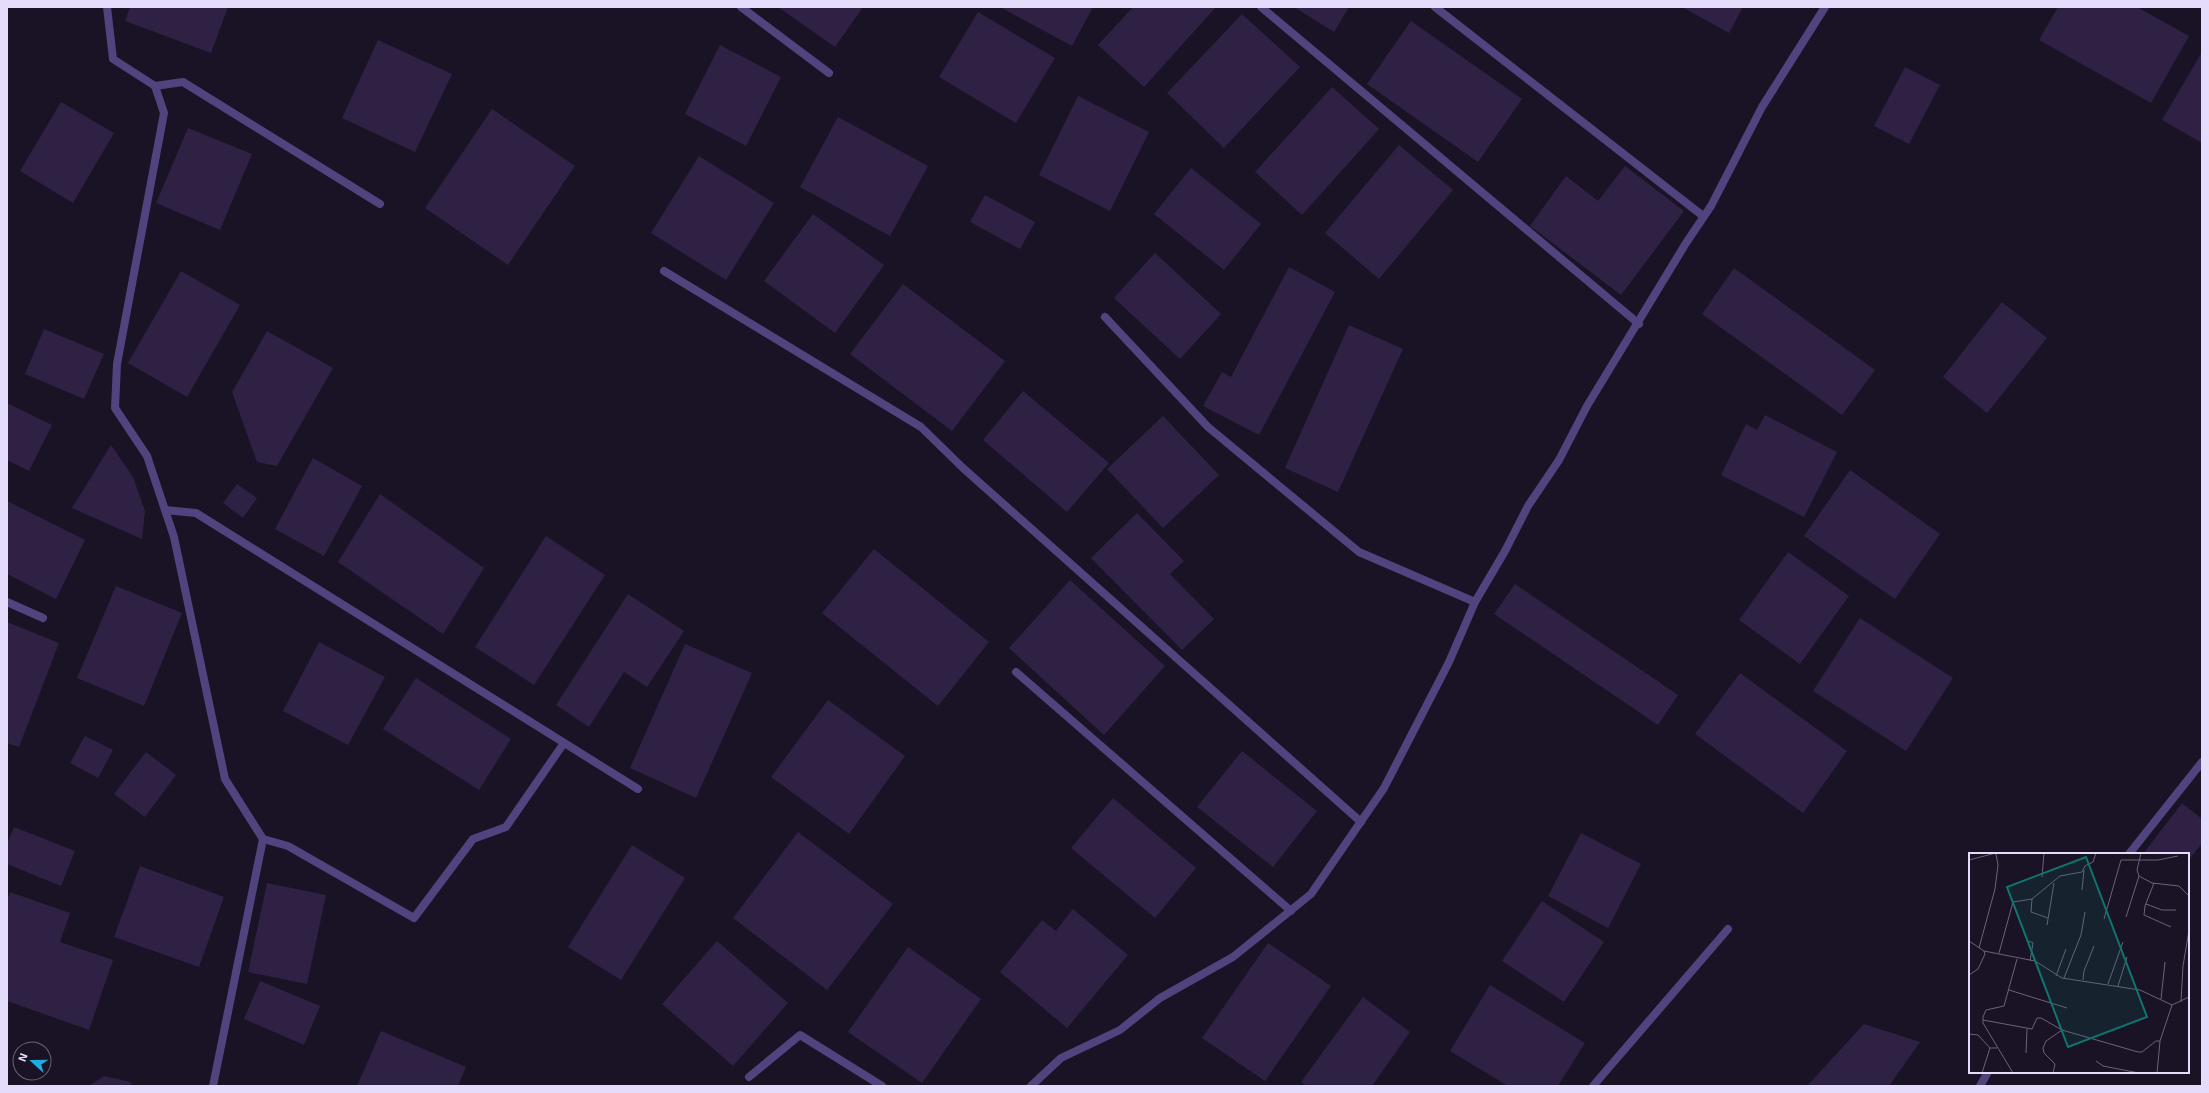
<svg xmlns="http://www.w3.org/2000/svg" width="2209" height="1093" font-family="'Exo 2',sans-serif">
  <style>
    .building { fill: #2f2144 }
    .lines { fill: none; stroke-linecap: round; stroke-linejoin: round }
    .street { stroke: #51437e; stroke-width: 8 }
    .inset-road { fill: none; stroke: #6b637a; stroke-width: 1 }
    .view { fill: #0f766e; fill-opacity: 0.15; stroke: #0f766e; stroke-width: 2 }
    .inset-edge { fill: none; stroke: #e5dbfa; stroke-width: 2 }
  </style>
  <rect width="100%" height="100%" fill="#191325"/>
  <g class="building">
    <path d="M130,7h98l-17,46 -86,-32z"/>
    <path d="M778,7h85l-28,40z"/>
    <path d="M1000,7h93l-21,39z"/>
    <path d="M1133,7h83l-72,80 -46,-42z"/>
    <path d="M1294,7h55l-15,25z"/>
    <path d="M1682,7h61l-14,26z"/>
    <path d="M2058,7h79l52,29 -38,67 -112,-63z"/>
    <path d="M978,12l77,46 -39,65 -77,-46z"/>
    <path d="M1242,14l58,53 -76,81 -57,-55z"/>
    <path d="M1411,21l111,78 -44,63 -111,-78z"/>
    <path d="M378,40l74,34 -37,78 -73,-34z"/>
    <path d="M720,45l61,32 -35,69 -61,-32z"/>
    <path d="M2202,52v91l-40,-23z"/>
    <path d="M1905,67l35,18 -31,59 -35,-18z"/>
    <path d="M1332,87l47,42 -77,86 -47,-43z"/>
    <path d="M1078,96l71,36 -39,79 -71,-36z"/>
    <path d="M61,102l53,31 -41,70 -53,-32z"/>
    <path d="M492,109l83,57 -67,99 -83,-57z"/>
    <path d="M838,117l90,49 -38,70 -90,-49z"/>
    <path d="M188,128l64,26 -32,76 -64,-27z"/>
    <path d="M1399,145l54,45 -74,89 -54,-46z"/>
    <path d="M699,156l75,47 -48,77 -75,-47z"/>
    <path d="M1625,166l59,45 -63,84 -91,-69 36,-50 32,25z"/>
    <path d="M1191,168l70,56 -37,46 -70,-56z"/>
    <path d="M985,195l50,27 -15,27 -50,-27z"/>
    <path d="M813,214l71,51 -49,68 -71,-52z"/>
    <path d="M1155,253l66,61 -41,45 -66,-61z"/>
    <path d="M1289,267l46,25 -76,143 -56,-29 19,-34 9,5z"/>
    <path d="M1734,268l141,102 -33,45 -140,-101z"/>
    <path d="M181,271l59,34 -53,92 -59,-34z"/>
    <path d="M903,284l102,77 -53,70 -102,-77z"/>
    <path d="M2002,302l45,36 -60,75 -44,-36z"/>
    <path d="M1349,325l54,24 -65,143 -53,-24z"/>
    <path d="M44,329l60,25 -20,45 -59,-25z"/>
    <path d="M267,331l66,37 -56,98 -20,-4 -25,-70z"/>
    <path d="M1023,391l86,72 -42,49 -84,-72z"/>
    <path d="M7,403l45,22 -23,46 -22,-11z"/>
    <path d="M1765,415l72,37 -33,65 -83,-42 25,-51 11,6z"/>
    <path d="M1163,416l56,59 -56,53 -56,-59z"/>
    <path d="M111,445l22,32 12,34 -3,28 -70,-31z"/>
    <path d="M313,458l49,28 -38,70 -49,-27z"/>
    <path d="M1850,470l90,64 -45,65 -91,-63z"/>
    <path d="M237,484l20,14 -14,20 -20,-15z"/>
    <path d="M380,494l104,74 -41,66 -105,-72z"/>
    <path d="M7,501l78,39 -29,59 -49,-25z"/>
    <path d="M1137,513l47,48 -14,13 44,45 -32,31 -91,-92z"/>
    <path d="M546,536l59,39 -71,110 -59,-38z"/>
    <path d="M874,549l115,93 -51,64 -116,-93z"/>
    <path d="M1788,552l61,44 -49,68 -61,-44z"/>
    <path d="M1070,580l95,86 -61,69 -95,-87z"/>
    <path d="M1515,584l163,111 -20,30 -164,-111z"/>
    <path d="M116,586l66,27 -38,93 -67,-28z"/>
    <path d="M628,594l56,37 -37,56 -23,-15 -35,55 -33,-22z"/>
    <path d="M1860,618l93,60 -47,73 -93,-60z"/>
    <path d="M7,622l52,21 -40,104 -12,-4z"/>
    <path d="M319,642l66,35 -37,68 -65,-34z"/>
    <path d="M685,644l67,29 -56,125 -66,-30z"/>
    <path d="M1740,673l107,78 -44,62 -108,-79z"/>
    <path d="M416,678l95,61 -32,51 -96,-61z"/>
    <path d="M828,700l77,56 -56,78 -78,-57z"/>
    <path d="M85,736l28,14 -15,28 -28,-15z"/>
    <path d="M1242,751l75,60 -44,56 -76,-60z"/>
    <path d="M146,752l30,23 -31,42 -31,-23z"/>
    <path d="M1113,798l83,70 -41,50 -84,-70z"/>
    <path d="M2182,803l20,16v24l-14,18v-7h-45z"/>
    <path d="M14,827l61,24 -14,35 -54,-22v-20z"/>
    <path d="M798,832l95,72 -66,86 -94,-72z"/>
    <path d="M1581,833l60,31 -33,64 -60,-32z"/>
    <path d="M632,845l53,33 -64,102 -53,-33z"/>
    <path d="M140,866l84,31 -25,70 -85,-30z"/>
    <path d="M267,883l59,12 -19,89 -59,-12z"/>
    <path d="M10,892l60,21 -10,29 53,18 -24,70 -82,-29v-100z"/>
    <path d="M1542,901l62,41 -40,60 -62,-41z"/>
    <path d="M1073,909l55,46 -61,73 -67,-56 42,-52 14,11z"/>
    <path d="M717,941l71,62 -55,63 -71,-62z"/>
    <path d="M1268,943l63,43 -66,95 -63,-43z"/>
    <path d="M908,947l73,52 -59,84 -74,-51z"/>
    <path d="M260,981l60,25 -16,39 -60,-26z"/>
    <path d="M1490,985l95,58 -27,43h-50l-58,-35z"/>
    <path d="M1363,997l47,35 -38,54h-65l-6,-4z"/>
    <path d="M1864,1024l56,18 -31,44h-82z"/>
    <path d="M381,1031l85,36 -8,19h-101z"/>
    <path d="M104,1076l27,6v4h-42z"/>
  </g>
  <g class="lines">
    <g class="street">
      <path d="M107,7l6,52 42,27 9,27 -47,251 -2,44 32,48 27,81 51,242 38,60 -50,247"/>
      <path d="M741,7l88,66"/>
      <path d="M1261,7l378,317"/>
      <path d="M1435,7l268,209"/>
      <path d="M155,86l28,-4 197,122"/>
      <path d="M664,271l257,156 42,41 398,354"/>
      <path d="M1105,317l103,110 151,125 116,50"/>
      <path d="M165,510l31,3 442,276"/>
      <path d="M7,602l36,16"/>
      <path d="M1016,672l275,239"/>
      <path d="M263,839l25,7 126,72 59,-79 33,-12 58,-84"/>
      <path d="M2129,854l73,-92"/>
      <path d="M749,1077l51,-42 82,51"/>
      <path d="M1031,1086l30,-28 59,-28 40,-32 73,-41 78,-63 73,-106 65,-126 26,-60 30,-51 23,-45 31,-46 28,-54 99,-163 25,-37 51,-99 63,-100"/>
      <path d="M1593,1086l135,-157"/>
      <path d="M1980,1086l8,-14"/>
    </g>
  </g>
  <g transform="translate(1969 853)">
    <rect width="220" height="220" fill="#191325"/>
    <path class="inset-road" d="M0,7l27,-7M170,23l13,7 27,3 10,10M73,24l2,-24M185,30l-9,23 -1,9 27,12M113,37l2,-20M63,46l-1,13 17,6M177,51l16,6h14M157,64l13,-41 -2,-6 4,-17M135,66l17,-59h37l20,-4M78,72l7,-42M0,88l15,10 51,10 27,17 78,12 32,15 17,-8M60,88l4,2 -3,18M10,95l16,-59 3,-24 -2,-11M30,100l14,-51 19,-3 28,-23 22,-4 3,-6 8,-4 3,-9M0,122l9,-6 7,-15 -1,-3M87,123l10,-27M95,125l17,-43 4,-23M114,127l1,-9 10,-25M139,131l15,-42M149,133l9,-29M40,137l58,18M192,146l4,-37M212,149l2,-36 6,-36M14,167l49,9 5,-11h4l21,12 76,22h4l14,-11h4M0,181l9,1 12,13h7M57,200l1,-24M127,208l7,5 36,7M13,220l8,-25M44,220l-30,-50v-6l3,-7 18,-4 13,-47M84,220l2,-9 -11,-11 -1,-5 3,-7 16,-11M188,220l3,-32 12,-36"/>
    <path class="view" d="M117,4l61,160 -79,30 -61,-160z"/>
    <rect width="220" height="220" class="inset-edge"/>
  </g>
  <rect width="2209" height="1093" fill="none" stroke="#e5dbfa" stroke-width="16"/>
  <g transform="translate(32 1061) rotate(291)"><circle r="19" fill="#191325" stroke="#6b637a"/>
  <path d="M0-3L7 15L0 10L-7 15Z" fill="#1faae2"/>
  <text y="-6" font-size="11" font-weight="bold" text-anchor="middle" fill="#e5dbfa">N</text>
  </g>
</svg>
